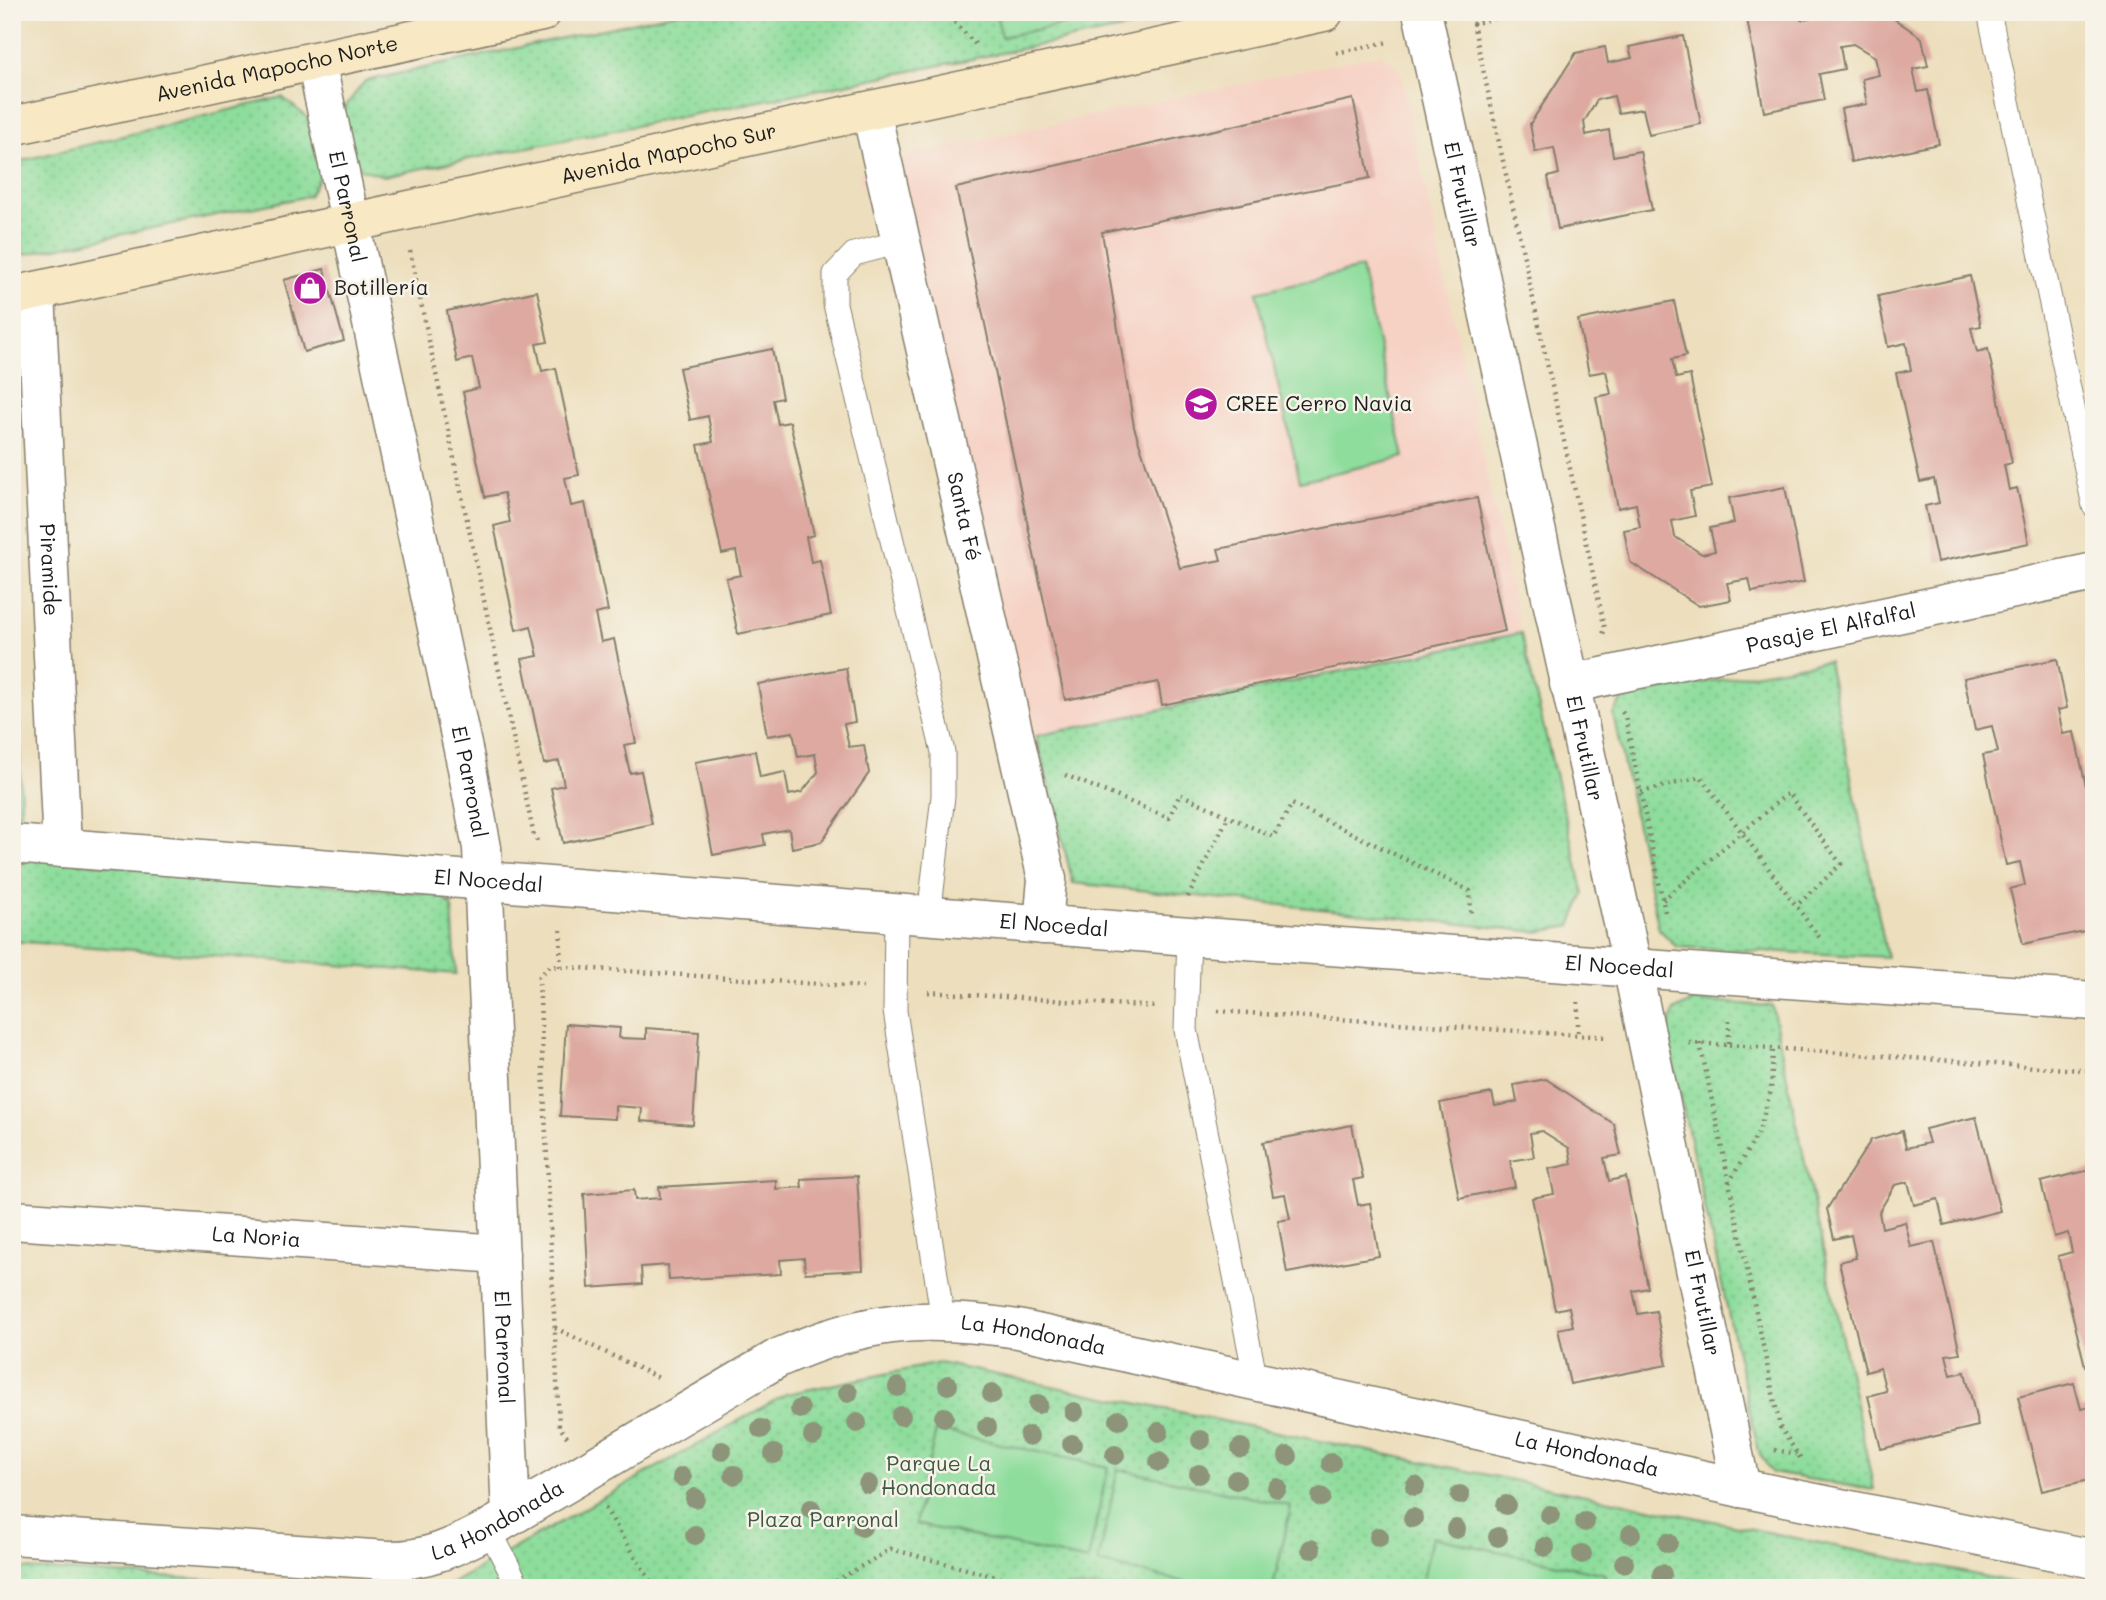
<svg xmlns="http://www.w3.org/2000/svg" width="2106" height="1600" font-family="Mali,sans-serif">
  <style>
    .built { fill: #f6d2c4 }
    .grass { fill: url(#grass-dots); stroke: #557c5c; stroke-width: 2 }
    .garden { fill: #8edd9c; stroke: #557c5c; stroke-width: 2 }
    .building { fill: #dda9a0 }
    .lines { fill: none; stroke-linecap: round; stroke-linejoin: round }
    .lane-casing { stroke: #847e6c; stroke-width: 25 }
    .street-casing { stroke: #847e6c; stroke-width: 41 }
    .secondary-casing { stroke: #847e6c; stroke-width: 41 }
    .path { stroke: #847e6c; stroke-width: 4.5; stroke-dasharray: 2 5; stroke-linecap: butt }
    .lane { stroke: #fff; stroke-width: 23 }
    .street { stroke: #fff; stroke-width: 38 }
    .secondary { stroke: #f8e8c3; stroke-width: 38 }
    .tree { fill: #8d9479 }
    .labels { text-anchor: middle; stroke-width: 5; stroke-linejoin: round; paint-order: stroke }
    .street-label { font-size: 21px; fill: #1c1c1c; stroke: #f7f3e8 }
    .poi-label { font-size: 21px; fill: #1c1c1c; stroke: #f7f3e8; text-anchor: start }
    .park-label { font-size: 21px; fill: #3e5642; stroke: #f7f3e8 }
  </style>
  <defs>
    <pattern id="grass-dots" width="8" height="8" patternUnits="userSpaceOnUse" patternTransform="scale(1.75)"><rect width="8" height="8" fill="#8edd9c"/><path d="M2 2h.1M6 6h.1" fill="none" stroke="#7abd86" stroke-width="1.8" stroke-linecap="round"/></pattern>
  </defs>
  <rect width="100%" height="100%" fill="#f7f3e8"/>
  <filter id="ink" filterUnits="userSpaceOnUse"><feTurbulence type="fractalNoise" baseFrequency=".0143" numOctaves="2"/><feDisplacementMap in="SourceGraphic" scale="14" xChannelSelector="R" yChannelSelector="G"/><feConvolveMatrix kernelMatrix="1 2 1 2 8 2 1 2 1" color-interpolation-filters="sRGB"/></filter>
  <filter id="wash" filterUnits="userSpaceOnUse"><feTurbulence type="fractalNoise" baseFrequency=".00686" numOctaves="4" result="noise"/><feDisplacementMap in="SourceGraphic" scale="28" xChannelSelector="R" yChannelSelector="G"/><feGaussianBlur stdDeviation="1.57" result="paint"/><feColorMatrix in="noise" values="0 0 0 0 0 0 0 0 0 0 0 0 0 0 0 0 0 1.4 0 .05"/><feComposite in="paint" operator="in"/></filter>
  <g filter="url(#wash)">
    <rect width="100%" height="100%" fill="#eddfbd"/>
    <path class="built" d="M1380,54l20,14 121,565 -485,103 -178,-562 68,-23z"/>
    <g class="grass">
      <path d="M681,12h526l-823,164 -30,-9 -13,-55 24,-31z"/>
      <path d="M282,97l25,20 14,57 -12,22 -297,61v-94z"/>
      <path d="M12,438h5l4,129 -9,1z"/>
      <path d="M1521,633l63,261 -13,32 -34,6 -464,-49 -37,-147z"/>
      <path d="M1828,661l59,296 -210,-10 -18,-18 -46,-215 11,-18z"/>
      <path d="M12,856l428,39 12,11 4,68 -444,-33z"/>
      <path d="M1693,1001l79,5 102,484 -102,-17 -13,-20 -92,-418 7,-24z"/>
      <path d="M939,1363l1102,225h-1597l342,-194z"/>
      <path d="M12,1568l338,20h-338z"/>
    </g>
    <g class="garden">
      <path d="M996,12h128l-123,25z"/>
      <path d="M1361,268l43,189 -104,24 -43,-189z"/>
      <path d="M12,586h4l5,228h-9z"/>
      <path d="M936,1430l172,37 -20,94 -173,-37z"/>
      <path d="M1118,1469l173,37 -18,82h-61l-114,-25z"/>
      <path d="M1432,1537l173,37 -3,14h-181z"/>
    </g>
    <g id="blocks">
      <g class="building">
        <path d="M1781,12h18l2,8 26,-5v-3h57l38,26 6,28 -15,3 5,23 10,-2 11,54 -88,18 -10,-53 26,-5 -5,-25 17,-4 -4,-18 -22,-13 -13,2 4,23 -25,5 5,26 -60,12 -17,-93z"/>
        <path d="M1683,36l18,88 -52,11 -6,-26 -25,4 -4,-17 -17,4 -13,22 2,13 23,-5 4,26 27,-5 12,59 -94,19 -10,-52 11,-3 -5,-26 -19,4 -5,-28 46,-71 29,-6 3,16 24,-5 -3,-11z"/>
        <path d="M1353,99l17,79 -268,54 32,195 46,141 41,-8 -3,-11 259,-51 28,133 -343,74 -4,-23 -93,18 -109,-512z"/>
        <path d="M324,269l20,72 -40,11 -20,-72z"/>
        <path d="M1970,276l11,50 -10,2 6,24 11,-3 24,114 -8,2 5,25 8,-2 12,55 -92,19 -12,-56 14,-3 -5,-24 -14,3 -24,-109 15,-3 -5,-27 -18,4 -10,-51z"/>
        <path d="M537,291l11,51 -12,2 6,27 14,-3 23,107 -14,3 6,28 14,-3 23,108 -13,3 6,28 13,-3 22,104 -12,2 6,28 11,-2 11,53 -89,19 -12,-55 13,-3 -5,-24 -15,3 -22,-105 16,-3 -7,-30 -15,4 -22,-104 16,-4 -6,-29 -19,4 -22,-105 16,-4 -7,-30 -15,4 -10,-51z"/>
        <path d="M1674,301l12,55 -14,3 4,19 14,-3 22,112 -22,4 5,25 -23,5 3,16 27,17 13,-3 -5,-23 24,-5 -5,-25 56,-11 19,95 -52,10 -3,-13 -22,4 4,17 -32,6 -69,-44 -6,-32 16,-3 -4,-23 -18,4 -22,-111 15,-3 -5,-23 -17,3 -11,-54z"/>
        <path d="M772,349l10,49 -9,2 5,24 12,-2 24,113 -8,2 5,25 9,-2 11,55 -93,19 -12,-56 15,-3 -5,-24 -14,3 -24,-109 15,-3 -5,-26 -18,4 -11,-52z"/>
        <path d="M2057,659l10,49 -9,2 5,24 11,-2 20,91v24l-4,1 4,16v65l-71,15 -13,-55 15,-4 -5,-23 -14,3 -23,-110 15,-3 -6,-26 -17,4 -11,-52z"/>
        <path d="M846,668l9,54 -11,2 5,23 15,-2 5,28 -48,69 -29,6 -3,-19 -26,5 2,11 -52,10 -18,-93 60,-11 5,26 25,-5 4,23 13,-3 16,-20 -3,-18 -17,3 -5,-25 -26,4 -9,-52z"/>
        <path d="M566,1024l54,4 -1,10 27,1v-11l53,4 -6,93 -52,-4 1,-13 -27,-2v13l-55,-3z"/>
        <path d="M1546,1079l68,45 7,31 -17,3 5,23 17,-4 22,111 -15,3 5,23 18,-3 11,54 -97,19 -12,-55 15,-3 -4,-19 -14,3 -23,-112 22,-4 -5,-25 23,-5 -3,-16 -27,-17 -12,2 4,24 -24,4 5,26 -56,11 -19,-95 52,-10 3,13 22,-4 -3,-17z"/>
        <path d="M1976,1117l24,94 -56,14 -6,-26 -24,6 -6,-23 -13,3 -16,27 3,16 23,-6 6,25 23,-5 26,111 -14,2 5,20 14,-3 13,54 -97,23 -13,-53 18,-5 -6,-23 -14,4 -27,-110 17,-4 -5,-23 -17,4 -7,-30 44,-69 31,-9 4,17 23,-5 -4,-14z"/>
        <path d="M1352,1125l11,53 -10,2 5,25 12,-2 9,53 -92,17 -9,-52 12,-2 -5,-25 -12,2 -10,-54z"/>
        <path d="M2094,1169v195l-9,2 -27,-110 14,-4 -4,-19 -14,4 -13,-55z"/>
        <path d="M857,1176l6,94 -58,3 -1,-15 -24,2 1,14 -112,6 -1,-15 -27,2 1,17 -53,4 -5,-94 50,-4 1,10 25,-2 -1,-11 117,-7v9l26,-2 -1,-8z"/>
        <path d="M2074,1383l7,26 13,-3v58l-4,1 3,14 -51,12 -24,-94z"/>
      </g>
    </g>
  </g>
  <g filter="url(#ink)">
    <use href="#blocks" fill-opacity="0" stroke="#847e6c" stroke-width="2"/>
    <g class="lines">
      <g class="lane-casing">
        <g id="lane">
          <path d="M1989,12l105,494"/>
          <path d="M900,242l-46,12 -19,20v30l108,448v44l-14,120"/>
          <path d="M896,914l-1,97 48,309"/>
          <path d="M1189,936l-3,94 70,351"/>
          <path d="M489,1529l30,59"/>
        </g>
      </g>
      <g class="street-casing">
        <g id="street">
          <path id="s1" d="M1422,12l201,911 118,565"/>
          <path id="s2" d="M316,61l151,707 15,80 29,668"/>
          <path id="s3" d="M871,111l176,768 -4,46"/>
          <path id="s4" d="M36,292l26,556"/>
          <path id="s5" d="M1569,684l525,-112"/>
          <path id="s6" d="M12,844l1177,92 905,65"/>
          <path id="s7" d="M12,1220l488,34"/>
          <path id="s8" d="M12,1535l375,25c39,1 68,-13 102,-31l289,-171c89,-39 144,-43 240,-29l723,159 353,71"/>
        </g>
      </g>
      <g class="secondary-casing">
        <g id="secondary">
          <path id="s9" d="M12,126l530,-114"/>
          <path id="s10" d="M12,296l1312,-284"/>
        </g>
      </g>
      <g class="path">
        <path d="M945,12l33,35"/>
        <path d="M1473,23l132,606 -2,5"/>
        <path d="M1472,24l50,-12"/>
        <path d="M1336,53l53,-11"/>
        <path d="M410,251l124,585 5,8"/>
        <path d="M1622,712l3,4 40,196"/>
        <path d="M1065,775l104,43 11,-24 93,43 19,-33 178,87 1,24"/>
        <path d="M1641,792l60,-15 121,164"/>
        <path d="M1188,897l40,-80"/>
        <path d="M1663,900l125,-107 53,71 -45,42"/>
        <path d="M560,967l1,-40"/>
        <path d="M928,992l229,15"/>
        <path d="M1578,1002v33"/>
        <path d="M1218,1011l389,26"/>
        <path d="M1689,1043l40,2v-29"/>
        <path d="M1700,1043l80,384 21,32"/>
        <path d="M1729,1045l365,26"/>
        <path d="M1729,1183l30,-52 12,-41 2,-42"/>
        <path d="M555,1328l106,51"/>
        <path d="M567,1437l-8,-11 -20,-449 11,-11 313,21"/>
        <path d="M1775,1450l22,4"/>
        <path d="M605,1508l50,80"/>
        <path d="M824,1588l67,-39 147,39"/>
      </g>
      <use href="#lane" class="lane"/>
      <use href="#street" class="street"/>
      <use href="#secondary" class="secondary"/>
    </g>
    <g class="tree">
      <circle cx="948" cy="1385" r="10"/>
      <circle cx="898" cy="1387" r="10"/>
      <circle cx="848" cy="1393" r="10"/>
      <circle cx="992" cy="1394" r="10"/>
      <circle cx="1038" cy="1404" r="10"/>
      <circle cx="800" cy="1409" r="10"/>
      <circle cx="1074" cy="1412" r="10"/>
      <circle cx="901" cy="1416" r="10"/>
      <circle cx="944" cy="1417" r="10"/>
      <circle cx="1119" cy="1420" r="10"/>
      <circle cx="857" cy="1423" r="10"/>
      <circle cx="987" cy="1427" r="10"/>
      <circle cx="761" cy="1429" r="10"/>
      <circle cx="1159" cy="1432" r="10"/>
      <circle cx="813" cy="1436" r="10"/>
      <circle cx="1029" cy="1436" r="10"/>
      <circle cx="1201" cy="1440" r="10"/>
      <circle cx="1072" cy="1444" r="10"/>
      <circle cx="1241" cy="1448" r="10"/>
      <circle cx="722" cy="1451" r="10"/>
      <circle cx="774" cy="1454" r="10"/>
      <circle cx="1115" cy="1455" r="10"/>
      <circle cx="1288" cy="1456" r="10"/>
      <circle cx="1159" cy="1462" r="10"/>
      <circle cx="1331" cy="1463" r="10"/>
      <circle cx="1199" cy="1474" r="10"/>
      <circle cx="734" cy="1475" r="10"/>
      <circle cx="682" cy="1477" r="10"/>
      <circle cx="1236" cy="1480" r="10"/>
      <circle cx="868" cy="1484" r="10"/>
      <circle cx="1415" cy="1486" r="10"/>
      <circle cx="1277" cy="1488" r="10"/>
      <circle cx="1460" cy="1495" r="10"/>
      <circle cx="1321" cy="1497" r="10"/>
      <circle cx="695" cy="1498" r="10"/>
      <circle cx="1506" cy="1505" r="10"/>
      <circle cx="811" cy="1509" r="10"/>
      <circle cx="1550" cy="1515" r="10"/>
      <circle cx="1413" cy="1518" r="10"/>
      <circle cx="1585" cy="1522" r="10"/>
      <circle cx="862" cy="1527" r="10"/>
      <circle cx="1456" cy="1529" r="10"/>
      <circle cx="1631" cy="1534" r="10"/>
      <circle cx="695" cy="1535" r="10"/>
      <circle cx="1379" cy="1537" r="10"/>
      <circle cx="1498" cy="1537" r="10"/>
      <circle cx="1668" cy="1543" r="10"/>
      <circle cx="1545" cy="1547" r="10"/>
      <circle cx="1311" cy="1549" r="10"/>
      <circle cx="1582" cy="1554" r="10"/>
      <circle cx="1624" cy="1563" r="10"/>
      <circle cx="1662" cy="1574" r="10"/>
    </g>
  </g>
  <defs>
    <g id="shop-disc" transform="scale(1.75)"><circle r="9.5" fill="#b5179e" stroke="#f7f3e8"/><path d="M-5-2.5h2.3a2.7 3.5 0 0 1 5.4 0H5L5.5 6h-11ZM-1.5-2.5h3a1.5 2.3 0 0 0-3 0Z" fill="#fff"/></g>
    <g id="school-disc" transform="scale(1.75)"><circle r="9.5" fill="#b5179e" stroke="#f7f3e8"/><path d="M0-5L7-2L0 1L-7-2ZM-4 1L0 2.5L4 1V4Q0 6-4 4Z" fill="#fff"/></g>
  </defs>
  <g fill-rule="evenodd">
    <use href="#shop-disc" x="310" y="288"/>
    <use href="#school-disc" x="1201" y="404"/>
  </g>
  <g class="labels">
    <g class="street-label">
      <text dy="7" stroke="none"><textPath href="#s9" startOffset="271">Avenida Mapocho Norte</textPath></text>
      <text dy="7" stroke="none"><textPath href="#s10" startOffset="672">Avenida Mapocho Sur</textPath></text>
      <text dy="7" stroke="none"><textPath href="#s1" startOffset="187">El Frutillar</textPath></text>
      <text dy="7" stroke="none"><textPath href="#s2" startOffset="149">El Parronal</textPath></text>
      <text dy="7" stroke="none"><textPath href="#s3" startOffset="416">Santa Fé</textPath></text>
      <text dy="7" stroke="none"><textPath href="#s4" startOffset="278">Piramide</textPath></text>
      <text dy="7" stroke="none"><textPath href="#s5" startOffset="268">Pasaje El Alfalfal</textPath></text>
      <text dy="7" stroke="none"><textPath href="#s1" startOffset="754">El Frutillar</textPath></text>
      <text dy="7" stroke="none"><textPath href="#s2" startOffset="737">El Parronal</textPath></text>
      <text dy="7" stroke="none"><textPath href="#s6" startOffset="478">El Nocedal</textPath></text>
      <text dy="7" stroke="none"><textPath href="#s6" startOffset="1045">El Nocedal</textPath></text>
      <text dy="7" stroke="none"><textPath href="#s6" startOffset="1612">El Nocedal</textPath></text>
      <text dy="7" stroke="none"><textPath href="#s7" startOffset="245">La Noria</textPath></text>
      <text dy="7" stroke="none"><textPath href="#s1" startOffset="1321">El Frutillar</textPath></text>
      <text dy="7" stroke="none"><textPath href="#s8" startOffset="1082">La Hondonada</textPath></text>
      <text dy="7" stroke="none"><textPath href="#s2" startOffset="1304">El Parronal</textPath></text>
      <text dy="7" stroke="none"><textPath href="#s8" startOffset="1648">La Hondonada</textPath></text>
      <text dy="7" stroke="none"><textPath href="#s8" startOffset="495">La Hondonada</textPath></text>
    </g>
    <g class="poi-label">
      <text x="334" y="295">Botillería</text>
      <text x="1226" y="411">CREE Cerro Navia</text>
    </g>
    <g class="park-label">
      <text x="939" y="1471">Parque La<tspan x="939" dy="24">Hondonada</tspan></text>
      <text x="823" y="1527">Plaza Parronal</text>
    </g>
  </g>
  <rect width="2106" height="1600" fill="none" stroke="#f7f3e8" stroke-width="42"/>
</svg>
